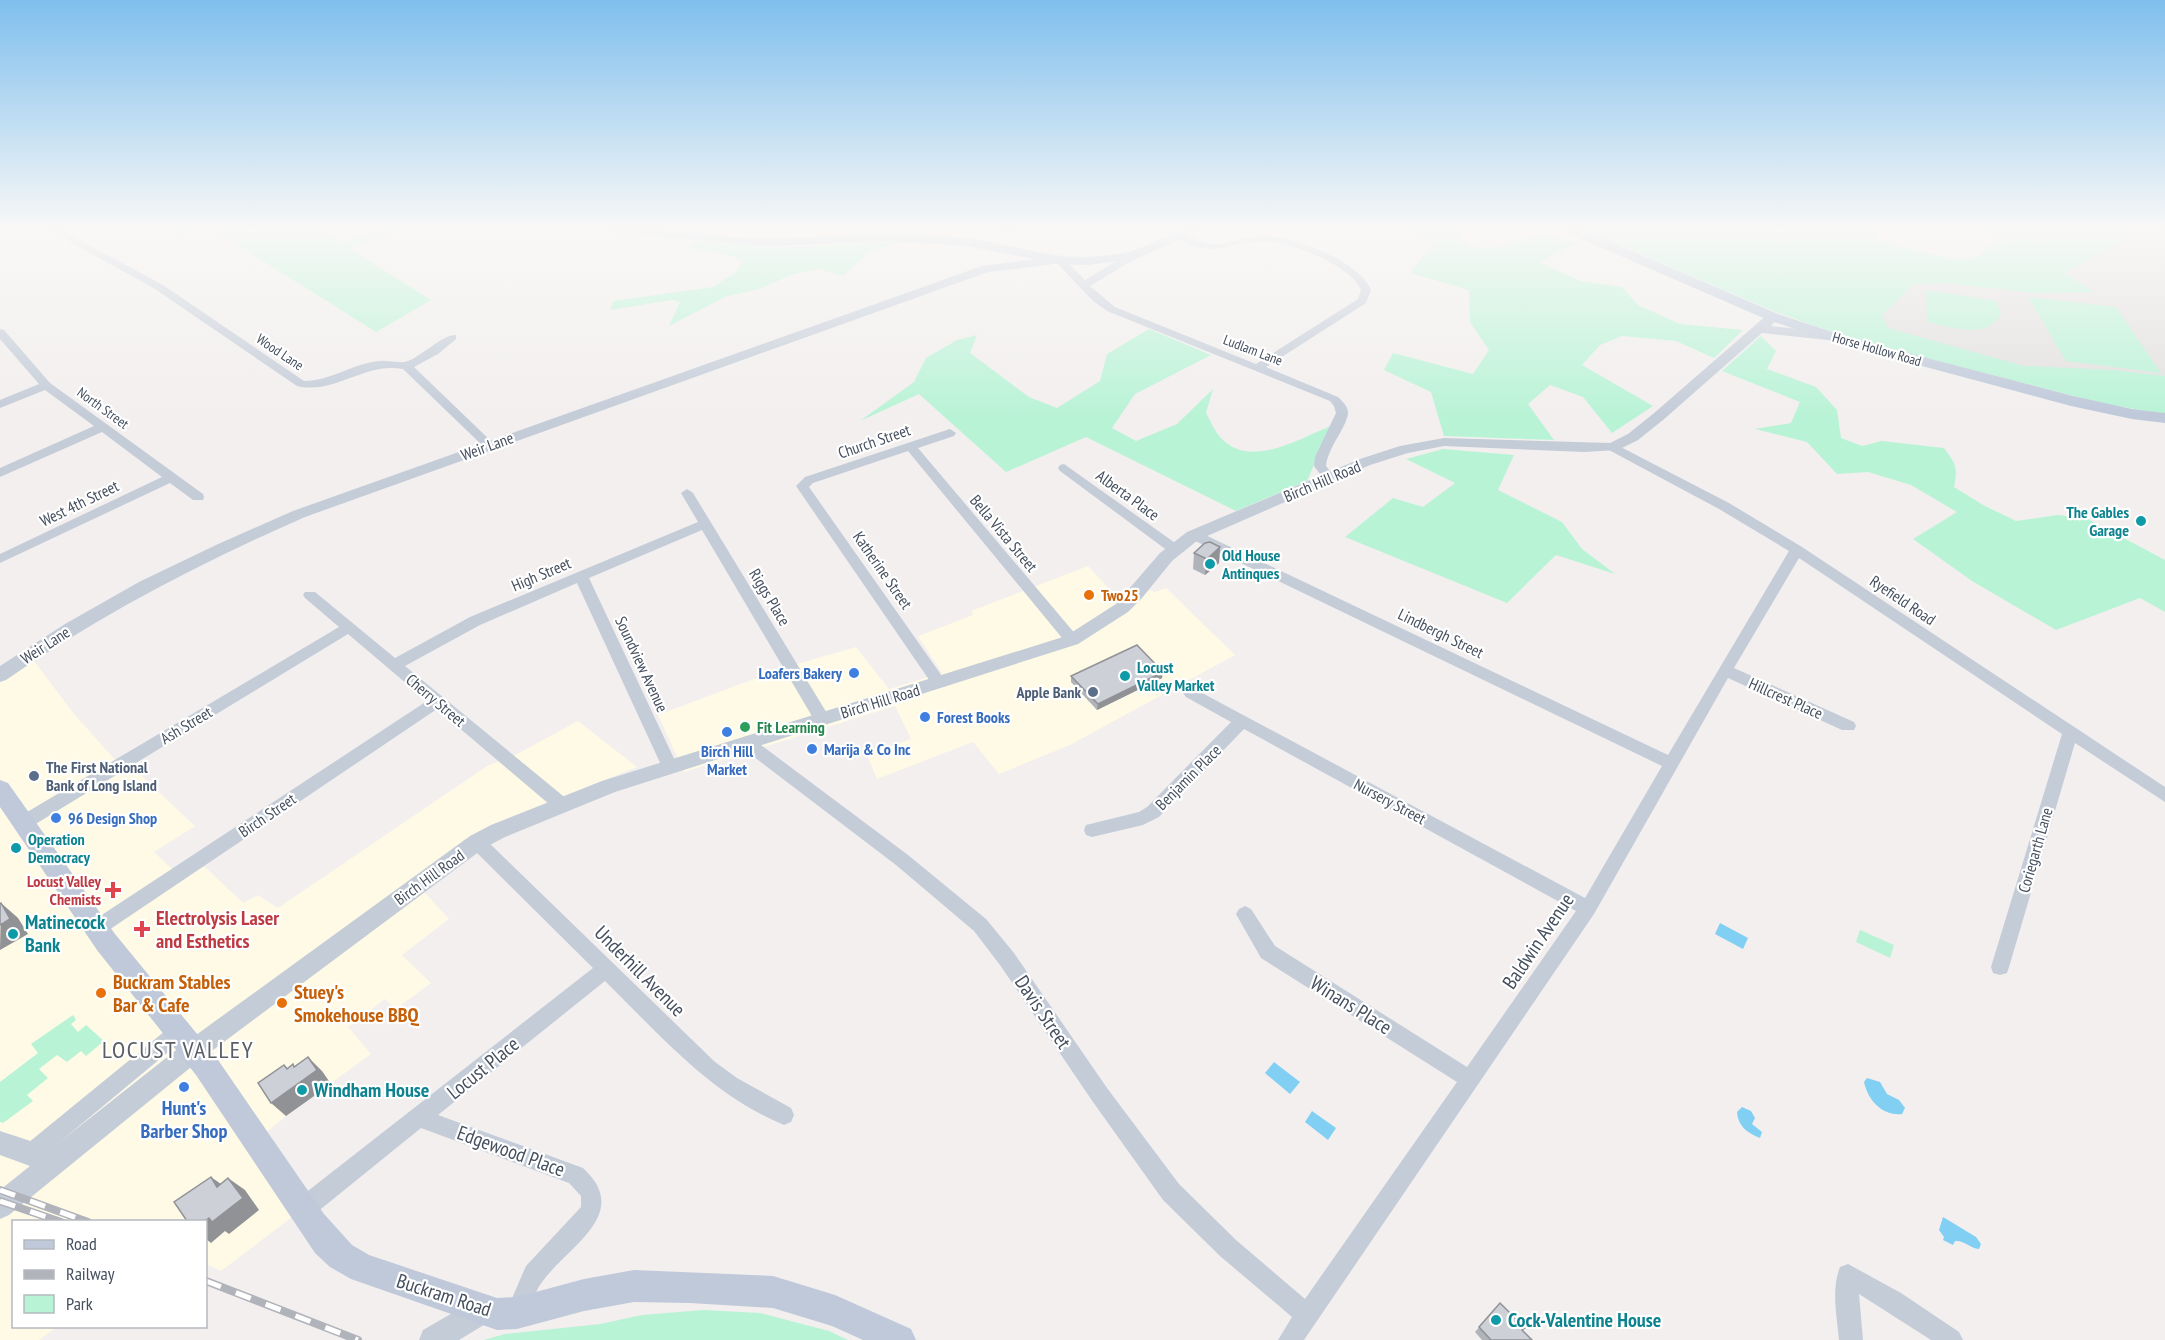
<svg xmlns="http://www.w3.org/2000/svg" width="2165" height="1340" font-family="'PT Sans Narrow',sans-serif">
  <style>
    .commercial { fill: #fefae6 }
    .education { fill: #e3e0e0 }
    .green { fill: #b9f3d6 }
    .water { fill: #82cff4 }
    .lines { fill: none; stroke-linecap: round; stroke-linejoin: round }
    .minor { fill: #c4ccd8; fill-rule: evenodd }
    .tertiary { fill: #c4ccd8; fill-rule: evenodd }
    .secondary { fill: #bfc9da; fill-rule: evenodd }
    .rail-casing { stroke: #b0b3ba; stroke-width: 8 }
    .rail { stroke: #fff; stroke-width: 5; stroke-dasharray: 16; stroke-linecap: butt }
    .wall { fill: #b0b3b9 }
    .shaded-wall { fill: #909296 }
    .building { fill: #cdd0d7; stroke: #909296; stroke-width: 1.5 }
    .culture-dot { fill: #0f9aa8; stroke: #fff; stroke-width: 2 }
    .food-dot { fill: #e8710a; stroke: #fff; stroke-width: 2 }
    .shop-dot { fill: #3f7fe0; stroke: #fff; stroke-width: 2 }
    .service-dot { fill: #5c6f8a; stroke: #fff; stroke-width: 2 }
    .leisure-dot { fill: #2e9e5b; stroke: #fff; stroke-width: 2 }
    .health-dot { fill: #e0444e; stroke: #fff; stroke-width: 2 }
    .labels { text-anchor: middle; stroke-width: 4.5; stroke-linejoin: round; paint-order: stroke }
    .far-street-label { font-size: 14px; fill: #454f5e; stroke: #fff }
    .street-label { font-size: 16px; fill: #454f5e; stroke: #fff }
    .culture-label { font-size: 16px; font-weight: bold; fill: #0d838f; stroke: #fff; text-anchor: start }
    .food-label { font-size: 16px; font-weight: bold; fill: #c56008; stroke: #fff; text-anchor: start }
    .shop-label { font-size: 16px; font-weight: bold; fill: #366cbe; stroke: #fff; text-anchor: start }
    .service-label { font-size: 16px; font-weight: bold; fill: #4e5e75; stroke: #fff; text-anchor: end }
    .leisure-label { font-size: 16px; font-weight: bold; fill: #27864d; stroke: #fff; text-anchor: start }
    .health-label { font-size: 16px; font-weight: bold; fill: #be3a42; stroke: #fff; text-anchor: end }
    .near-health-label { font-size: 20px; font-weight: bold; fill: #be3a42; stroke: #fff; text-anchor: start }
    .near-culture-label { font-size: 20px; font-weight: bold; fill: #0d838f; stroke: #fff; text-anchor: start }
    .near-street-label { font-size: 20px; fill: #454f5e; stroke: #fff }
    .near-food-label { font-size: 20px; font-weight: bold; fill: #c56008; stroke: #fff; text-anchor: start }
    .near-shop-label { font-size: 20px; font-weight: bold; fill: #366cbe; stroke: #fff }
    .near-quarter-label { font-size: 24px; letter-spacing: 1.5px; fill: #5b5e64; stroke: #fff }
  </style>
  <rect width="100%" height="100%" fill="#f2efee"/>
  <g class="commercial">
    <path d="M1088,566l33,36 29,-12 5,2 11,-4 69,67 -165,90 -71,29 -26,-32 -96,37 -10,-24 44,-16 -16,-33 -211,66 -26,-57 125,-47 73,-21 33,42 53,-16 -24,-37 55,-21 -2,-4z"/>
    <path d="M34,661l40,53 43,48 12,2 66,62 -41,26 17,16 34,-1 38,36 15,-8 20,13 209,-142 32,-13 59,-32 59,46 -150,60 -75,56 12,9 25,27 -47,36 29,28 -35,26 -11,-10 -37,28 23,27 -85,62 -40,33 50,65 -75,57 -15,-7v-42h-192v104l43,1 -18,13h-39v-662z"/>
  </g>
  <path class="education" d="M2130,228h35v186l-314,-75 44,-75 168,9 72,-38z"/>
  <g class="green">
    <path d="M164,228h152l25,15 40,-15h24l-55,21 81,51 -55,32 -164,-103 -37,6z"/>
    <path d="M1402,228h57l5,1 -5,12 13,6 22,1 52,-15 30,11 -37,18 41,19 42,6 16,18 42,19 63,6 -29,28 -38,-17 -54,-5 -22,9 -18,20 71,41 -41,27 -29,-36 -33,-12 -22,19 26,36 -110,-4 -13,-44 -47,-22 9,-17 80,21 16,-24 -19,-28 -1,-32 -59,-17 24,-30z"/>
    <path d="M1580,228h307l-8,3 -4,6 30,11 46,11h16l14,-4 6,-8 27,-8 -50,-11h166l6,7 -72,38 30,19 -59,1 -89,-10 -32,1 -32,31 6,13 136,38 90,4 51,6v38l-60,-10 -254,-65 -78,-28z"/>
    <path d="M694,241l83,7 124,-6 -33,11 -25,23 -24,-7 -25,5 -35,15 -34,8 -56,29 11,-24 -8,-2 -62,10 3,-9 100,-14 23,-15 7,-11 -18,-7 -38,-6z"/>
    <path d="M1926,290l70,11 5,13c-12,26 -53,13 -74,8z"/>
    <path d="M2028,297l88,10 45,66 -95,-12z"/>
    <path d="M1149,329l62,26 -76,39 -23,34 24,13 41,-17 36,-35 -7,24c4,7 8,17 14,24 30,33 78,2 111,-11l-24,55 -71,30 -150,-74 -80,35 -87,-78 -59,27 54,-39 12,-24 31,-18 20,-5 -7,18 59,44 28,11 43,-27 7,-27z"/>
    <path d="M1761,336l15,15 -9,18 49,18 21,23 4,28 21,8 20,-5 62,7c12,16 14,19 10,39l29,18 33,16 42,-6 28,3 79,42v52l-25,-14 -84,32 -84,-49 -59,-42 44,-27 -46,-27 -43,-13 -31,2 -30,-32 -52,-13 36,-6 9,-21 -78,-31z"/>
    <path d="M1443,449l71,6 -16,35 64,32 20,27 33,25 -59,-19 -49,48 -162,-66 48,-39 30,9 32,-24 -49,-24z"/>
    <path d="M1860,930l34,15 -4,13 -34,-16z"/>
    <path d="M73,1015l3,5 -5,4 7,8 8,-7 18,16 -18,15 -5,-5 -14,11 -10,-7 -18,14 9,9 -21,17 6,6 -30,22 -3,-1v-40l38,-29 -7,-9z"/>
    <path d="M703,1310l57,3 69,18 19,9h-364l21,-6 95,-10 42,-9z"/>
  </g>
  <g class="water">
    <path d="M1720,923l28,15 -5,11 -28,-15z"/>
    <path d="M1274,1062l26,20 -10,12 -25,-21z"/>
    <path d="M1867,1078l13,4 7,12 12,6 6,8 -3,6c-20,2 -34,-14 -38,-32z"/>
    <path d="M1742,1107l9,4 4,7 -3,6 10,8 -2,6c-13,-5 -22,-12 -23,-26z"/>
    <path d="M1312,1111l24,17 -8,12 -23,-18z"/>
    <path d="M1943,1217l33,20 5,7 -2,5c-9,-1 -15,-9 -24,-8l-2,4 -10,-5 1,-3 -5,-7z"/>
  </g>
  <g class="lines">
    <g class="minor">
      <path d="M45,228h12l106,57 141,96c27,0 49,-18 76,-20 9,-1 20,3 28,0 13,-5 37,-28 48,-26v4l-18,15 -24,13 81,78 -6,4 -4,-1 -82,-79c-39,-7 -68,26 -106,17l-142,-97z"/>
      <path d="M1175,234c12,-2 25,10 39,10 17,0 33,-8 50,-8 29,-1 96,26 107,54l-5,13 -100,64 72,30c4,4 10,9 10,16 -1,14 -20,34 -22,53l9,12 -2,3h-8l-11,-15 1,-9 21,-44 -2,-7 -4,-5 -223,-90 -14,-10 -39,-41 9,-2 22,22 45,-27h8v4l-48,29 25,21 141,57 102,-65 3,-9c-9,-24 -72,-49 -96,-49 -41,1 -47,19 -90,-3z"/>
      <path d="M0,329l4,1 46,53 153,111 1,3 -1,3h-10l-23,-17 -170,80v-9l162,-77 -60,-45 -102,45v-9l94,-42 -49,-36 -45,18v-8l39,-16 -39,-45z"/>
      <path d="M950,429l6,4 -2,3 -36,12 159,188 2,4 -2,4h-10l-159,-193 -95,32 -4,4 135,192 3,4 -3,4h-10l-138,-201 9,-9z"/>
      <path d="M1613,443l116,60 73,44 363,240v15l-90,-59 -66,224 -2,6 -7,2 -7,-2 -2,-6 71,-233 -263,-176 -65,110 120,54 2,4 -2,4h-12l-114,-52 -134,236 -290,426h-26l14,-23 -72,-61 -57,-56 -70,-98 -93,-137 -26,-34 -78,-66 -155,-118 -2,-4 2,-4h12l155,116 78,64 28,34 93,135 72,96 57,56 69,59 152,-217 -196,-124 -25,-44 3,-5 6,-3 6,3 24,37 192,121 109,-156 -332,-182 -85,88 -16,8 -51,12 -6,-2 -2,-5 2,-5 53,-13 8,-5 84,-85 -45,-25 -3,-4 3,-4 5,-2 394,211 77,-132 -473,-228 -2,-3 7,-4 5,1 469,223 121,-204 -70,-42 -110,-59v-6z"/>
      <path d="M1064,464l114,81 2,3 -2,3h-10l-108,-80 -2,-3 2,-3z"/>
      <path d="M687,489l6,4 135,222 2,4 -2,4h-12l-114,-193 -113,48 89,189 -2,4 -6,2 -6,-2 -2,-4 -85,-184 -97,42 -75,41 163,134 2,5 -2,5 -6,2 -6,-2 -119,-101 -334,225 -6,2 -6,-2 -3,-6 3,-6 336,-221 -79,-67 -319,194 -6,2 -6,-2 -2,-5 2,-5 322,-191 -34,-29 -2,-3 2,-3h10l80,66 75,-41 228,-95 -17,-29z"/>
      <path d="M477,835l6,2 232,225 22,16 54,30 3,7 -3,7 -7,3c-73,-30 -124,-90 -179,-144l-167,134 145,53c50,46 -15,78 -41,114 -8,11 -12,26 -17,38l-8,3 -8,-3 -3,-8 20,-46 55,-59v-11l-12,-13 -148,-55 -110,89 -8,3 -8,-3 -3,-8 3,-8 298,-233 -122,-121 -3,-5 3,-5z"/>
      <path d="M177,1024l7,3 3,6 -3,6 -147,122 -7,3 -7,-3 -3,-7 3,-7 147,-120z"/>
      <path d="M1848,1264l53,29 58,39 4,8h-32l-72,-46 4,46h-24c-2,-23 -8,-51 1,-73z"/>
    </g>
    <g class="tertiary">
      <path d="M1059,256l6,4 -2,3 -75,9 -683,245c-105,46 -205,98 -299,163l-6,2v-16l65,-42 74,-42 77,-37 77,-34 689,-245z"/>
      <path d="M1773,313l6,4 -8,9 56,6 7,4 -7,4 -65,-7 -99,87 -25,20 -20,10 -34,2 -140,-6 -36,7 -38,12 -172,75 -26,21 -30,37 -14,14 -50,32 -463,148 -110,45 -21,11 -283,211 -192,156 -9,4v-29l30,-24 -30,-11v-24l52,17 133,-105 285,-207 21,-11 111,-44 464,-145 50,-32 44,-51 27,-21 173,-73 40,-13 44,-8 166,5 18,-9 25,-20 115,-100z"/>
      <path d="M482,1296l10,4 4,10 -4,10 -33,20h-40l4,-10z"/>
    </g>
    <g class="secondary">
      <path d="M602,228c54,-2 106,10 159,10 68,0 137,-8 205,0 40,5 80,20 121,19 14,-1 32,-2 45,-6 26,-8 45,-24 73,-23l-66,30 -51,7 -29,-1 -92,-18 -28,-2 -51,-2 -129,4 -150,-14z"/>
      <path d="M1561,228h18l199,86 72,24 223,58 59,13 33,4v10l-33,-4 -61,-13 -231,-62 -72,-24 -205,-89z"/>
      <path d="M0,780l8,3 107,151 101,123 108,157 28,31 17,10 128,43 20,-1 67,-18 50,-9 139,6 62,19 76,34 5,11h-53l-31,-14 -59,-18 -83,-5 -56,-1 -50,9 -67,18 -20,1 -146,-51 -21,-12 -15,-14 -119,-178 -99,-125 -97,-143z"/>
    </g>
    <g class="rail-casing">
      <g id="rail">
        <path d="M0,1190l88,32"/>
        <path d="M0,1201l61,21"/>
        <path d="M206,1281l152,59"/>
      </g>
    </g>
    <use href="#rail" class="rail"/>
  </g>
  <g class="wall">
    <path d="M995,228h22l-8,5z"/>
    <path d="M1220,547l-1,16 -14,12 -12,-6 1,-16z"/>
    <path d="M1071,676l91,2 -65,32 -26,-28z"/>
    <path d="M1500,1303l22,27 10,10h-50l-7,-8z"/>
  </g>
  <g class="shaded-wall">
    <path d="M1008,228h9l-8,5z"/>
    <path d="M1220,547l-1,16 -14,12 2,-16z"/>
    <path d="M1163,672l-1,6 -65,32 1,-6z"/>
    <path d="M1,903l17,15 10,16 -28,16z"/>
    <path d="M308,1057l14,14 9,13 -45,32 -15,-13 16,-34 -3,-4 15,13h8z"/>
    <path d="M211,1177l17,12 -11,-2z"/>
    <path d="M228,1178l17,12 14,20 -30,24 -4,-3 -14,12 -5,-4v-18l3,-3z"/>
  </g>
  <g class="building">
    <path d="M1210,542l10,5 -13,12 -13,-6 11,-10z"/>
    <path d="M1137,645l26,27 -65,32 -27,-28z"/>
    <path d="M1,903l9,16 -10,6v-21z"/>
    <path d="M308,1057l9,13 -46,33 -13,-20 26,-18 3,4 6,-5 1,3z"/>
    <path d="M211,1177l6,10 11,-9 15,20 -31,24 -3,-4 -4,3h-18l-13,-19z"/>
    <path d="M1500,1303l25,25 -3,2 10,10h-41l-12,-13z"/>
  </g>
  <linearGradient id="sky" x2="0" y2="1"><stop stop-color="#7fbfed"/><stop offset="0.55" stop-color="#f9f8f7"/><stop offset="1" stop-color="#f9f8f7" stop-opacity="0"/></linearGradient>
  <rect width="2165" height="415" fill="url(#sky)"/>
  <g class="culture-dot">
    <circle cx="2141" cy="521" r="6"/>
    <circle cx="1210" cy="564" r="6"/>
    <circle cx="1125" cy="676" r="6"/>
    <circle cx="16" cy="848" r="6"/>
    <circle cx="13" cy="934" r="6"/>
    <circle cx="302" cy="1090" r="6"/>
    <circle cx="1496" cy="1320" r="6"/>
  </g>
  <g class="food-dot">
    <circle cx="1089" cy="595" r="6"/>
    <circle cx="101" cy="993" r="6"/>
    <circle cx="282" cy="1003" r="6"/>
  </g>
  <g class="shop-dot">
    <circle cx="854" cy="673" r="6"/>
    <circle cx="925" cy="717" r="6"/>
    <circle cx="727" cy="732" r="6"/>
    <circle cx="812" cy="749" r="6"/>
    <circle cx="56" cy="818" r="6"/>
    <circle cx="184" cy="1087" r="6"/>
  </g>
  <g class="service-dot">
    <circle cx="1093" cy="692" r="6"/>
    <circle cx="34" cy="776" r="6"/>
  </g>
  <circle class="leisure-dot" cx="745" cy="727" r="6"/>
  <g class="health-dot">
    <path d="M110 881h6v6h6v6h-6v6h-6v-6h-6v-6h6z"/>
    <path d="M139 920h6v6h6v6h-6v6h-6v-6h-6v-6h6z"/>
  </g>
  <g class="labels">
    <g class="far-street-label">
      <text transform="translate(1877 349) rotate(16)" y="5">Horse Hollow Road</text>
      <text transform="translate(1253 350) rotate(21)" y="5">Ludlam Lane</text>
      <text transform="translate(280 352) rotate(34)" y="5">Wood Lane</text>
      <text transform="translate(103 408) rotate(36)" y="5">North Street</text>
    </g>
    <g class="street-label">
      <text transform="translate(874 441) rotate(-19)" y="6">Church Street</text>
      <text transform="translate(487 446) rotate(-20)" y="6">Weir Lane</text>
      <text transform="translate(1322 481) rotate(-23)" y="6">Birch Hill Road</text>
      <text transform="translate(1128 495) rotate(36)" y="6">Alberta Place</text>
      <text transform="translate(79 503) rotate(-26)" y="6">West 4th Street</text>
      <text transform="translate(1004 533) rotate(50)" y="6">Bella Vista Street</text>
      <text transform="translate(883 570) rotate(55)" y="6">Katherine Street</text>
      <text transform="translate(541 574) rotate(-23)" y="6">High Street</text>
      <text transform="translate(770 597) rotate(59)" y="6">Riggs Place</text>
      <text transform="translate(1903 600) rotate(34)" y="6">Ryefield Road</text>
      <text transform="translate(1441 633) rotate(26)" y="6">Lindbergh Street</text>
      <text transform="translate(45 645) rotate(-33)" y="6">Weir Lane</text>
      <text transform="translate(642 664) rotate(65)" y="6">Soundview Avenue</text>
      <text transform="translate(1786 698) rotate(24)" y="6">Hillcrest Place</text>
      <text transform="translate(436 700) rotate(40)" y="6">Cherry Street</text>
      <text transform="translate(880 701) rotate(-17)" y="6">Birch Hill Road</text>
      <text transform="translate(186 725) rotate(-31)" y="6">Ash Street</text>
      <text transform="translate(1188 777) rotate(-45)" y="6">Benjamin Place</text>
      <text transform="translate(1390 801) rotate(28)" y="6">Nursery Street</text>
      <text transform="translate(267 815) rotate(-34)" y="6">Birch Street</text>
      <text transform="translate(2035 850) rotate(-74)" y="6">Coriegarth Lane</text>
      <text transform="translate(429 877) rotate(-36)" y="6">Birch Hill Road</text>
    </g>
    <g class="culture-label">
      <text x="2129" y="518" text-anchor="end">The Gables<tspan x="2129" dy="18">Garage</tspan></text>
      <text x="1222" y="561">Old House<tspan x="1222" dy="18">Antinques</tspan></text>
      <text x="1137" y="673">Locust<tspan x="1137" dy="18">Valley Market</tspan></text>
      <text x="28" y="845">Operation<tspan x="28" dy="18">Democracy</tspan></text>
    </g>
    <g class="food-label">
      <text x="1101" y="601">Two25</text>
    </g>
    <g class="shop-label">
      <text x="842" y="679" text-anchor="end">Loafers Bakery</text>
      <text x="937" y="723">Forest Books</text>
      <text x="824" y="755">Marija &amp; Co Inc</text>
      <text x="727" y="757" text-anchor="middle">Birch Hill<tspan x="727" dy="18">Market</tspan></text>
      <text x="68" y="824">96 Design Shop</text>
    </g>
    <g class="service-label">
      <text x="1081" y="698">Apple Bank</text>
      <text x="46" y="773" text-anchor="start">The First National<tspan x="46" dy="18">Bank of Long Island</tspan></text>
    </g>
    <g class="leisure-label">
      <text x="757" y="733">Fit Learning</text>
    </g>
    <g class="health-label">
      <text x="101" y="887">Locust Valley<tspan x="101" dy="18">Chemists</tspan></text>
    </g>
    <g class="near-health-label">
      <text x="156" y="925">Electrolysis Laser<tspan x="156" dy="23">and Esthetics</tspan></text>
    </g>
    <g class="near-culture-label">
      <text x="25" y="929">Matinecock<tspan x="25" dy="23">Bank</tspan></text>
      <text x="314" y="1097">Windham House</text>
      <text x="1508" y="1327">Cock-Valentine House</text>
    </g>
    <g class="near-street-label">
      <text transform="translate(1538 941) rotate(-56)" y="7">Baldwin Avenue</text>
      <text transform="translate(640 971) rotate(45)" y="7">Underhill Avenue</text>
      <text transform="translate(1351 1005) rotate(32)" y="7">Winans Place</text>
      <text transform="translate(1043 1012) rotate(56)" y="7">Davis Street</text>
      <text transform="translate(483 1068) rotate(-39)" y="7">Locust Place</text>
      <text transform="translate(511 1151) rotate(20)" y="7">Edgewood Place</text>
      <text transform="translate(444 1295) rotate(18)" y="7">Buckram Road</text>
    </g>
    <g class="near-food-label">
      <text x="113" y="989">Buckram Stables<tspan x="113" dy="23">Bar &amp; Cafe</tspan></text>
      <text x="294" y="999">Stuey's<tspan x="294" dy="23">Smokehouse BBQ</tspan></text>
    </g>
    <g class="near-shop-label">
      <text x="184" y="1115">Hunt's<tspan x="184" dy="23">Barber Shop</tspan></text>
    </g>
    <g class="near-quarter-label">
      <text x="178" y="1058">LOCUST VALLEY</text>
    </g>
  </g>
  <rect x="12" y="1220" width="195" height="108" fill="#ffffff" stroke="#b5b9bf" stroke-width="1.5"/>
  <rect x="24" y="1240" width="30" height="9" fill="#bfc9da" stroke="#b5b9bf" stroke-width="1.5"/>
  <text x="66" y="1250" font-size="18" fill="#454f5e">Road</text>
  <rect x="24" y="1270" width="30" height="9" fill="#b0b3ba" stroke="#b5b9bf" stroke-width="1.5"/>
  <text x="66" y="1280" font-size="18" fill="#454f5e">Railway</text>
  <rect x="24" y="1295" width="30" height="18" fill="#b9f3d6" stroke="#b5b9bf" stroke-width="1.5"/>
  <text x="66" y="1310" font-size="18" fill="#454f5e">Park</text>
</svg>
